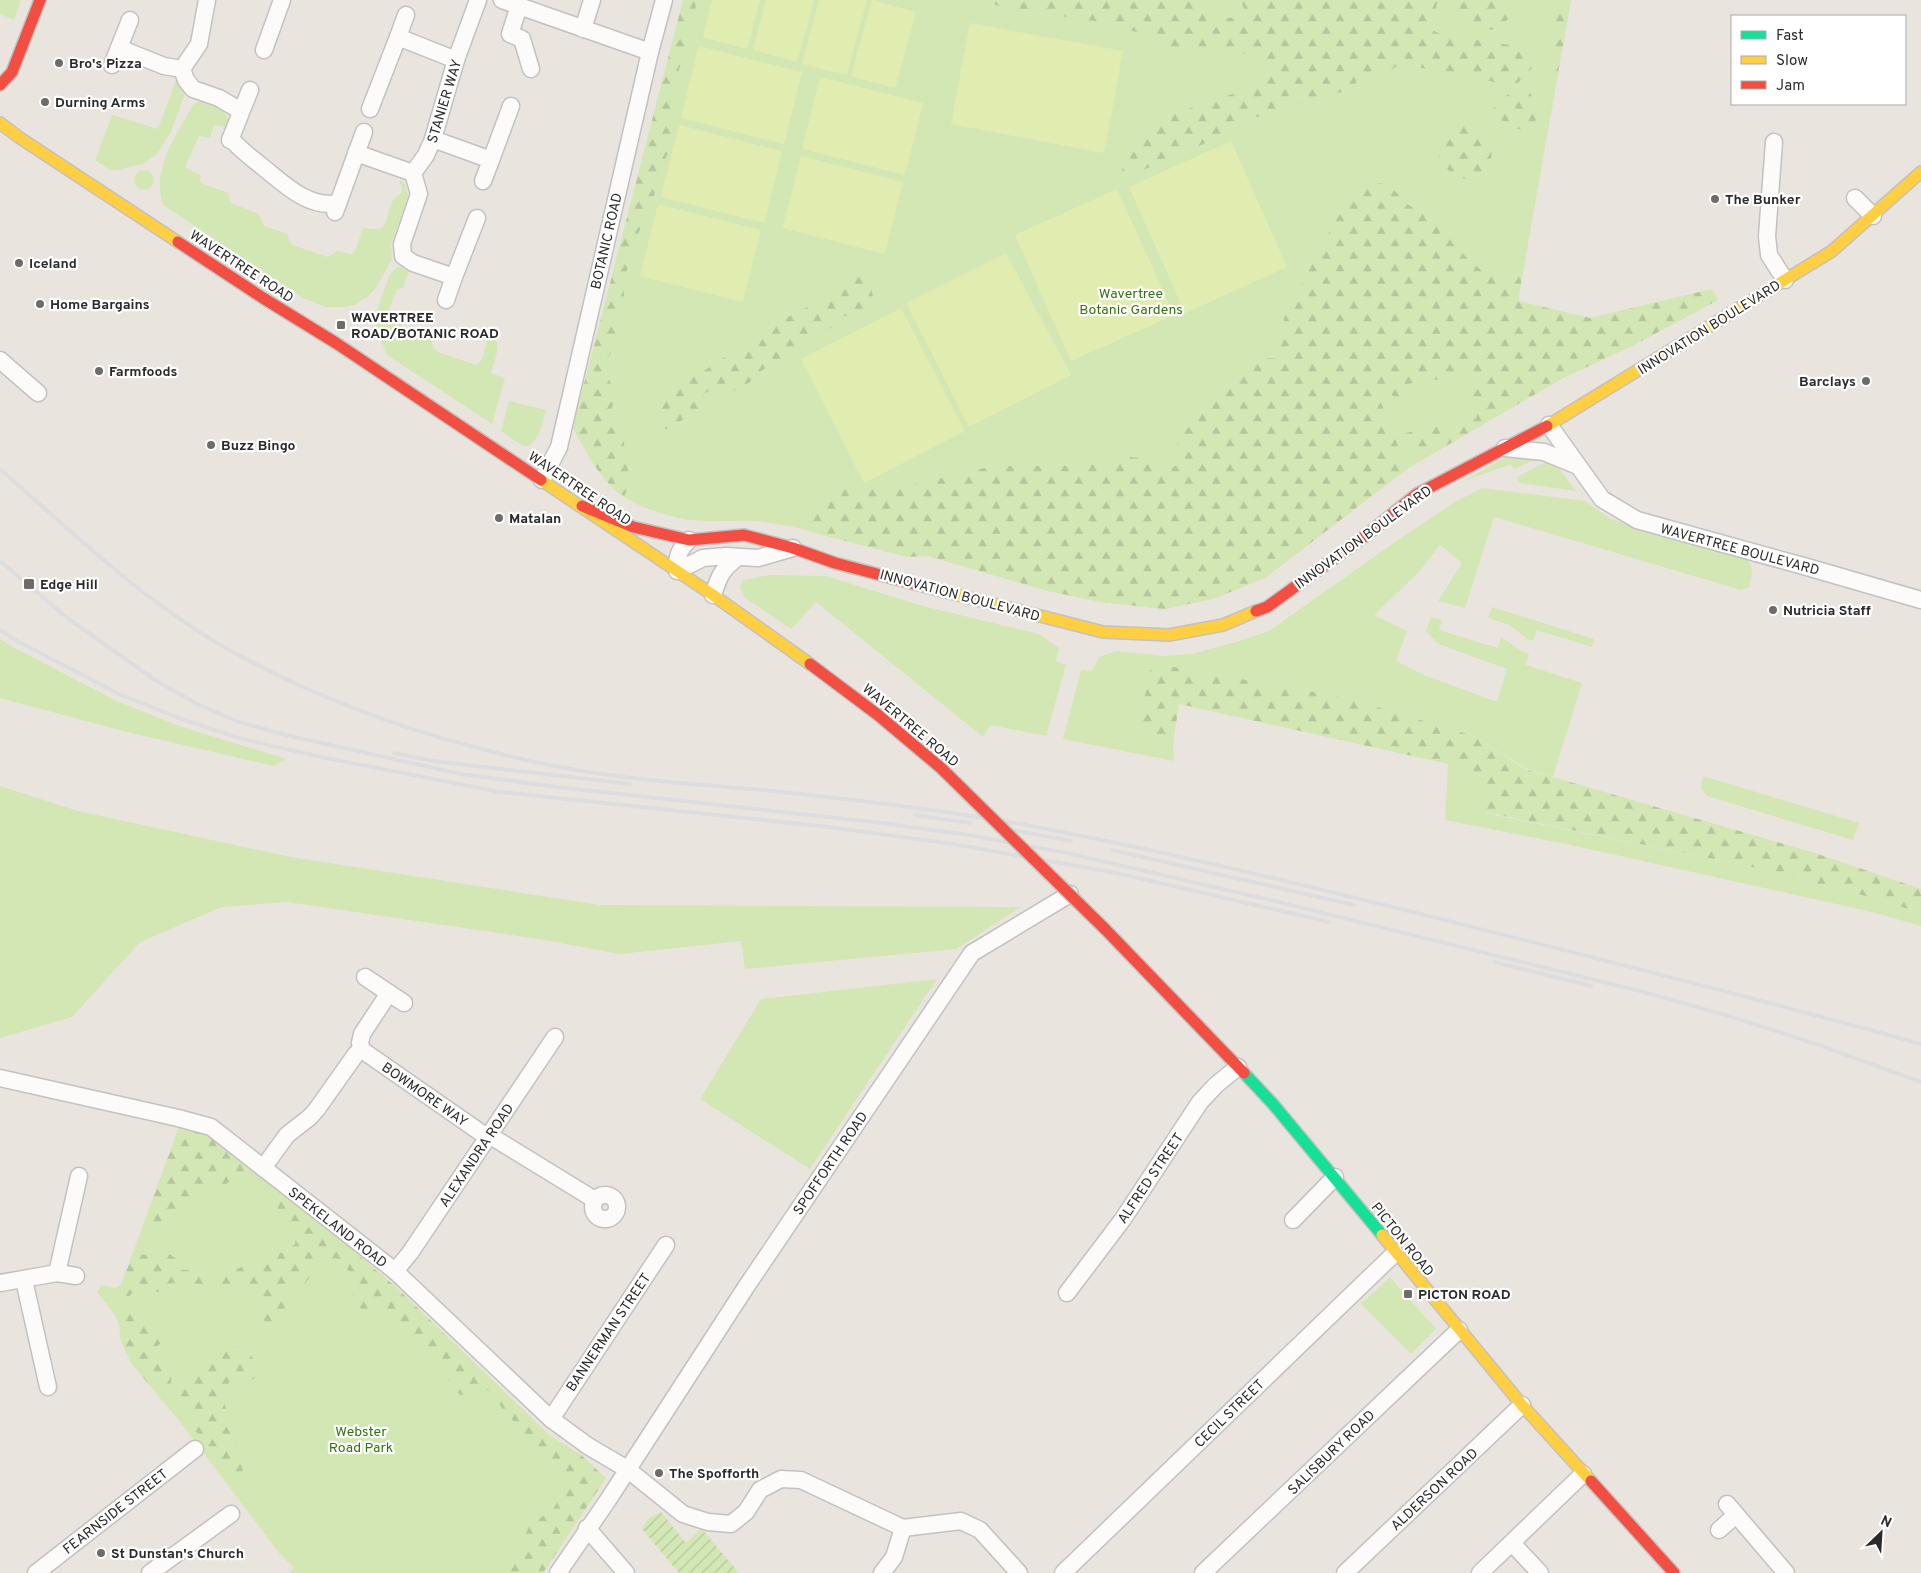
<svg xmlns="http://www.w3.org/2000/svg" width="1921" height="1573" font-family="Overpass,sans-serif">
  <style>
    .grass { fill: #d3e7b5 }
    .forest { fill: url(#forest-firs) }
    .garden { fill: url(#garden-furrows) }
    .pitch { fill: #e1ecb1 }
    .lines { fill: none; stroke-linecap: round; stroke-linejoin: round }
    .street-casing { stroke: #c3c1c1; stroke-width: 19 }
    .fast-casing { stroke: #c3c1c1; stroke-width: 14 }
    .slow-casing { stroke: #c3c1c1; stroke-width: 14 }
    .jam-casing { stroke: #c3c1c1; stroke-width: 14 }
    .street { stroke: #fcfbfa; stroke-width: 16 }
    .fast { stroke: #16e098; stroke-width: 11 }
    .slow { stroke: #ffcf43; stroke-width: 11 }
    .jam { stroke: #f24e42; stroke-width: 11 }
    .rail { stroke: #dddddf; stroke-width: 4 }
    .jam-bridge-casing { stroke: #c3c1c1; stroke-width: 14; stroke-linecap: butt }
    .jam-bridge { stroke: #f24e42; stroke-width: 11 }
    .poi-dot { fill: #6e6c6a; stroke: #fff; stroke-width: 2 }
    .labels { text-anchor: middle; stroke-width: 4.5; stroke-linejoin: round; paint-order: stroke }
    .poi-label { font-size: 14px; font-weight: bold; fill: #2b2b2b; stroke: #fff; text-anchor: start }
    .street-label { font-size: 14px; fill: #2b2b2b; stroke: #fff }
    .park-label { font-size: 14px; fill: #377012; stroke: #fff }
  </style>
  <defs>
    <pattern id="forest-firs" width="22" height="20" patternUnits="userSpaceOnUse" patternTransform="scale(1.25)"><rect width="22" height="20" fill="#d3e7b5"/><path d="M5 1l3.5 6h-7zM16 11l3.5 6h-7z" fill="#b5c69c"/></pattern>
    <pattern id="garden-furrows" width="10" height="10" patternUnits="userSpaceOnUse" patternTransform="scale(1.25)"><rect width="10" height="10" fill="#d3e7b5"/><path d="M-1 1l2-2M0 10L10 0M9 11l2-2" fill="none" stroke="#b5c69c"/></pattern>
  </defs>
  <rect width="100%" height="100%" fill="#eae4df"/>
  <g class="grass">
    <path d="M0,0h21l-7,20 -14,-6z"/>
    <path d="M683,0h888l-53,301 72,17 122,-29 6,11 -86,46 -69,32 -84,48 -72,43 -141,108 -50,21 -51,11 -64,-7 -53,-11 -120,-35 -21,1c-47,-13 -95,-28 -143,-35 -24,-3 -49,1 -72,-2 -22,-2 -62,-15 -77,-30 -18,-18 -30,-40 -42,-63z"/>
    <path d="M177,77l7,12v7l-13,36 -15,23 -13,9 -26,6h-7l-15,-10 17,-45 46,14z"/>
    <path d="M197,102c13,-1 36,9 31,26l-13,-3 -4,8v5l-12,-2 -13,29v3l15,7 -1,6 3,3 25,9 3,10 28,11 5,12 23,8 5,11 36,12 9,-6 15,3 4,-5 7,-22c32,10 19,-17 33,-30 2,-2 4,-3 6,-5v-4l-3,-8 6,4 3,12 -17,49 1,15 -17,29 -9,9 -12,7 -9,2h-20l-20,-8 -142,-94c-12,-36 13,-69 30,-100z"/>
    <circle cx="144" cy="180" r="10"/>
    <path d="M400,267l9,5 -6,16 -6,1 -8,21 2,7 10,4 2,9 29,11 1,7 5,4 38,13 6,-5 7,-28c15,10 6,27 2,41l14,5 -13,46 -105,-69 -11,-26v-17l14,-38 6,-6z"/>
    <path d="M509,401l37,9c-3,14 -6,27 -17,36h-6l-22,-15z"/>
    <path d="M1536,454l-1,6 -21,9 -4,-5 -48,18 44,-25z"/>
    <path d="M1546,457l10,7 20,27 -57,-8 -2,-6 27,-14z"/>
    <path d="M1482,488l103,13 26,18 51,17 83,22c10,9 7,18 3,30l-7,2 -247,-73 -29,91 -27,-7 24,-38 -22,-18 -21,27 -45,43 33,16 -11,30 28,14 73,27 10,-33 -69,-25 -12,-13 5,-14 11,3 -3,10 59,18 3,-11 22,15 6,2 -3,11 56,18 -29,94 -28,-9 -51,-32 -126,-38 -179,-32 -18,74 22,3 1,18 -111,-22 18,-69 11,1 7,-14 17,-6 49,5 27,-2 44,-12 33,-11 132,-93 54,-36z"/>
    <path d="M769,575l57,1 97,30 116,28 20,14 -3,13 10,4 -20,71 -56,-11 -7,12 -167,-135 -25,27 -47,-32 -4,-10 3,-7z"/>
    <path d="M1492,607l102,32 -2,8 -55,-17 -4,11 -6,-2 -17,-14 -22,-7z"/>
    <path d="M0,639l11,7 106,55 65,26 105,32 -14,7 -150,-35 -123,-33z"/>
    <path d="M1448,764l37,13v36l277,56 111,29 48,15v13l-49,-14 -301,-67 -126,-25z"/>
    <path d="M1703,776l156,47 -6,17 -146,-44 -6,-8z"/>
    <path d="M0,786l78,25 213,46 309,48 421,2 -65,42 -211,20 -4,-28 -121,13 -82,-15 -251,-37 -65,5 -82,35 -68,75 -72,21z"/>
    <path d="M937,979l-127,190 -110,-70 61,-100z"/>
    <path d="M179,1127l31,7 138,111 48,42 154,149 31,19 25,23 -63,95h-254l5,-5 -15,-15 -95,-126 -53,-64 -11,-26v-13l-6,-10 -17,-22 4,-7 15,3 5,-3z"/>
    <path d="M1390,1277l46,52 -25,25 -50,-50z"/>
  </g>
  <g class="forest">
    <path d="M683,0h13l-1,15 -19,65 -4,27 -1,36 -19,59 -17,39 -4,18 -7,19v19l-7,18 1,20 -7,18 -7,10 11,34 -4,14 6,7 5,12 4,26 4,29 -6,11c-23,-14 -39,-45 -51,-69z"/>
    <path d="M977,0h131l8,2 5,-2h86l-3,3v7l14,9 21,-2 8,2 -6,-19h197l-4,17 -5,11 9,5 72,12 14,8 8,15 -14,15 -19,1 -29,-10 -39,-4 -30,-7 -18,13h-25l-4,13 -62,15 -34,13 -17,-2 -12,18 -93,40 -14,-2v-8l12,-16 4,-11 35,-22 86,-29 11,-9 -9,-13 -26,-15 -22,-3 -16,5 -20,3 -17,-7 -17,-12 -37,-11 -103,-16z"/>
    <path d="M1462,0h51l2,5c-4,10 -9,20 -19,24 -11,3 -31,-4 -36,-14 -2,-4 0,-11 2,-15z"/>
    <path d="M1559,0h12l-19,107 -3,-2 -2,-6 6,-28 2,-45z"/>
    <path d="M1523,89l7,3c6,14 12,31 -4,39 -13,-2 -25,-10 -34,-19 4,-11 19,-22 31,-23z"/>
    <path d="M1468,125c20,8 31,25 18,45 -22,33 -86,-33 -18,-45z"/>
    <path d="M1381,183l13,7 13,14 27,15 12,13 6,10 17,18 18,15 11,3 15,-8 13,-16 -8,47 72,17 122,-29 6,11 -86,46 -69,32 -146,85 -11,-30 71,-15 -9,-43 -68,10 3,9 -7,4 -13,-9 -14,-6 8,9 30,77 -141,108 -50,21 -51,11 -64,-7 -53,-11 -120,-35 -21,1 -100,-26 8,-16 31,-27 64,-3 84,-19h88l30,-5 16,-5 14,3 11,5 5,5 7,2 14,-7 2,-14 -4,-8c12,-18 60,-77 78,-83 6,-2 14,0 20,-1l5,-10 4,-30 51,-97 16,-23 13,-11z"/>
    <path d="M863,271l6,4 5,28 -11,13h-19c-18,17 -33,30 -55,42 -6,3 -15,4 -21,8 -19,14 -19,24 -45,26l-7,-6 -12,8 -2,15c-19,4 -28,27 -45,18l3,-19 7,-14 60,-38 28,-9 7,-13 11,-9 53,-28 14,-13z"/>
    <path d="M1169,666l179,32 126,38 51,33 287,83 109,37v24l-48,-15 -111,-29 -278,-57 1,-35 -37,-13 -269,-60 -6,39 -22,-3 -12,-12 11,-58z"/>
    <path d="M179,1127l31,7 42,33 -6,7h-11l-9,11 -9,-1 -8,-12 -5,5 4,9 -18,10 -6,20 -7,2 -7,8 -17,3 -8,-9z"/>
    <path d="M281,1191l115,96 154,149 31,19 25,23 -63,95h-33l19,-47 24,-17 15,-24 -3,-16c-28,-20 -56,-51 -77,-79l-28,5 -12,-15 -5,-20 -22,-5 -6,-21 -18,-7 -9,-12 -16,-6h-11l-9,-17v-18l-16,-16 -17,5 -14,21 -11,3 -6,6c5,20 1,28 -16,39l-11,-16 -4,-12 -17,-17 -16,1 -5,-12 35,-14 12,-10 19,1 10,-9 2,-14 -14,-10 -6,-15z"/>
    <path d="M166,1252l11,7 -3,12c9,-2 21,0 31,0l1,8 -4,8h-22l-6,-4 -7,1 -3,8 -29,-1 -7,6 -8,-2 -4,-7 5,-3 10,-26 9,-4z"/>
    <path d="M137,1311l8,3 19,20 -3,9 -5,4c2,9 14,14 16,23 0,4 -1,9 -1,13l-8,5h-11c-14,-16 -24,-28 -31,-48 -2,-7 0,-14 -4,-20l10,-8z"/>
    <path d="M238,1346l10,3 9,18 -2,11 -9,5 -6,-4 -10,2 -8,13 20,72 1,12 -12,2 -5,-3 -19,-31 1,-6 -15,-10 -8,-20 -8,-9c1,-8 1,-17 7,-23 9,-10 42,-29 54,-32z"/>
  </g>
  <path class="garden" d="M661,1512l25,31 15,-15 38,45h-60l-37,-44 6,-10z"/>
  <g class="pitch">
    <path d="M712,0h48l-13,49 -44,-12z"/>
    <path d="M766,0h48l-17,62 -44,-12z"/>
    <path d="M819,0h48l-20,75 -45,-11z"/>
    <path d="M872,0l44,12 -21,76 -44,-12z"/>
    <path d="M970,23l153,28 -19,102 -153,-29z"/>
    <path d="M699,46l103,26 -18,72 -103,-26z"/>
    <path d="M820,77l103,26 -18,72 -103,-26z"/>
    <path d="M679,125l103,26 -18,72 -103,-26z"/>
    <path d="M1231,141l56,126 -102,46 -56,-126z"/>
    <path d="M801,156l102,26 -18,72 -103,-26z"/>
    <path d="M1117,189l57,126 -103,46 -56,-126z"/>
    <path d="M658,204l103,26 -18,72 -103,-26z"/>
    <path d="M1006,253l65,122 -102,52 -63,-124z"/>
    <path d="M901,308l64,123 -101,52 -63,-124z"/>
  </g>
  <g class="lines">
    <g class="street-casing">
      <g id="street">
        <path d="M207,0l-8,44 -17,25 4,11 7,9 26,9 22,13"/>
        <path d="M502,0l148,52"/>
        <path d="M519,6l-9,28 12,5 9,30"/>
        <path d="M583,29l9,-29"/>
        <path d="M398,37l8,-22"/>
        <path d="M119,48l45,18 18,3"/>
        <path d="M264,50l18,-50"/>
        <path d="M112,65l18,-45"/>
        <path d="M370,109l28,-72 58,23"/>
        <path d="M433,139l58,21 20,-54"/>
        <path d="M230,140l20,-50"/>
        <path d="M234,142c9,10 19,17 30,26 20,16 45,41 74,35"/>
        <path d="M1774,142l-7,94 2,19 16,25"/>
        <path d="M356,153l57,20"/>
        <path d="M483,181l8,-21"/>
        <path d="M1855,198l18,18"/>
        <path d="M335,212l29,-80"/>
        <path d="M477,218l-23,59 -41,-14 -10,-7 -1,-12 17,-50 -6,-21 13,-18 7,-16 23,-79 22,-60"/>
        <path d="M446,300l8,-23"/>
        <path d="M0,360l38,33"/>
        <path d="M1549,425l53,74 35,21 170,47 114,33"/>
        <path d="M1505,448l39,4 34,14"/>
        <path d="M542,480l17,-33 91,-395 14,-52"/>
        <path d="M689,540c-10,9 -13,18 -12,31l26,-13 23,-2 32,2 35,-10"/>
        <path d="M713,595c6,-19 9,-26 25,-38"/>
        <path d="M365,977l39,26"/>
        <path d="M389,993l-27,41 -2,9 2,7 125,87"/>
        <path d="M0,1078l178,40 33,9 184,144 156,148 37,27 39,23 56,45 25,8 23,2 15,-12 14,-22 21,-11 20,1 102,48 58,-7 19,9 39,43"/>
        <path d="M489,1135l106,65"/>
        <path d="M263,1168l24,-33 23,-18 7,-8 39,-55 6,-4"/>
        <circle cx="605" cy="1207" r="12"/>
        <path d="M1293,1220l42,-43"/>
        <path d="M395,1271l15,-18 145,-216"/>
        <path d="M57,1273l22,-97"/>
        <path d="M24,1280l24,107"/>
        <path d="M0,1283l57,-10 19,3"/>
        <path d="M1067,1293l56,-74 77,-117 16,-17 22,-18"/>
        <path d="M551,1419l115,-174"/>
        <path d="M1727,1504l59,69"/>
        <path d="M587,1528l39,45"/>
        <path d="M1719,1530l17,-15"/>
        <path d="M1512,1543l28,30"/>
        <path d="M36,1573l159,-124"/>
        <path d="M150,1573l81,-59"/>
        <path d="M558,1573l50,-73 138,-213 226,-334 98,-59"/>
        <path d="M882,1573l12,-16 9,-29"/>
        <path d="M1063,1573l332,-320"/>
        <path d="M1203,1573l256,-243"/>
        <path d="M1345,1573l177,-168"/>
        <path d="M1480,1573l103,-99"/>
      </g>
    </g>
    <g class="fast-casing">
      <path id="fast" d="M1244,1073l29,31 109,131"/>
    </g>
    <g class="slow-casing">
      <g id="slow">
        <path d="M0,123l20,15 158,104"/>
        <path d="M1547,426l285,-175 89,-79"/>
        <path d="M541,480l172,115 97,69"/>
        <path d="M915,584l188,48 66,3 54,-10 33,-14"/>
        <path d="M1382,1235l140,170 69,76"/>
      </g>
    </g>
    <g class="jam-casing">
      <g id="jam">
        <path d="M0,85l12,-13 28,-72"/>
        <path d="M178,242l85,56 73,45 205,137"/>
        <path d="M582,506l51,21 56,13 55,-5 49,13 42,15 80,21"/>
        <path d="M1256,611l11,-4 98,-71 52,-42 130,-68"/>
        <path d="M1105,929l139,144"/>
        <path d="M1591,1481l83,92"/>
      </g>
    </g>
    <use href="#street" class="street"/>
    <use href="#fast" class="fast"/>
    <use href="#slow" class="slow"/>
    <use href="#jam" class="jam"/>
    <g class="rail">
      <path d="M0,469c72,63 141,130 224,178 104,59 219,97 336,120 67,13 135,17 203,23 95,10 190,21 284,39 144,28 286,63 429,99 148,37 297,75 445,116"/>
      <path d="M0,561l66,56 89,63 42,24 42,18 47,13 175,39 96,13 325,36 86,12 99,18 207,48 366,90 89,25 87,28 105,38"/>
      <path d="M0,630l17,11 104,54 58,23 63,21 84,19 174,34 329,35 124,17 164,29 212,49"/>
      <path d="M394,753l39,8 197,23"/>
      <path d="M915,815l55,8"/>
      <path d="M1012,830l59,11"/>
      <path d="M1112,850l242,55"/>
      <path d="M1494,962l97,24"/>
    </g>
    <g class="jam-bridge-casing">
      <path id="jam-bridge" d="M810,664l68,51 63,53 164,161"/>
    </g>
    <use href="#jam-bridge" class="jam-bridge"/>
  </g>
  <g class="poi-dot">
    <circle cx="59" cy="63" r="5"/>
    <circle cx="45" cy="102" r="5"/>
    <circle cx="1715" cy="199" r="5"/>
    <circle cx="19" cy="263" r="5"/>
    <circle cx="40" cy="304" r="5"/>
    <rect x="336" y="320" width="10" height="10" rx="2.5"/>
    <circle cx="99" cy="371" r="5"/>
    <circle cx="1866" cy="381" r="5"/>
    <circle cx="211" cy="445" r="5"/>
    <circle cx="499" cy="518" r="5"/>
    <rect x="23" y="578" width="12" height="12" rx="2.5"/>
    <circle cx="1773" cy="610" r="5"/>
    <rect x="1403" y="1289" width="10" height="10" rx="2.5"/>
    <circle cx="659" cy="1473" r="5"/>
    <circle cx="101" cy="1553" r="5"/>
  </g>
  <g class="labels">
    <g class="poi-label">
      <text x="69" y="68">Bro's Pizza</text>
      <text x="55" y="107">Durning Arms</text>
      <text x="1725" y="204">The Bunker</text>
      <text x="29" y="268">Iceland</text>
      <text x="50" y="309">Home Bargains</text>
      <text x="351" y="322">WAVERTREE<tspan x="351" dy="16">ROAD/BOTANIC ROAD</tspan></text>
      <text x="109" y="376">Farmfoods</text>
      <text x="1856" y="386" text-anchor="end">Barclays</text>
      <text x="221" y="450">Buzz Bingo</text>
      <text x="509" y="523">Matalan</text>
      <text x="40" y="589">Edge Hill</text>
      <text x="1783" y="615">Nutricia Staff</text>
      <text x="1418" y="1299">PICTON ROAD</text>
      <text x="669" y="1478">The Spofforth</text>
      <text x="111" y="1558">St Dunstan's Church</text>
    </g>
    <g class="street-label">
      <text transform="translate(444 101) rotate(-73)" y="5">STANIER WAY</text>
      <text transform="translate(606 241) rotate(-77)" y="5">BOTANIC ROAD</text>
      <text transform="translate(242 266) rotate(33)" y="5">WAVERTREE ROAD</text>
      <text transform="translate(1709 327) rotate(-32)" y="5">INNOVATION BOULEVARD</text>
      <text transform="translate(580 488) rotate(34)" y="5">WAVERTREE ROAD</text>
      <text transform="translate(1363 537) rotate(-36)" y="5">INNOVATION BOULEVARD</text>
      <text transform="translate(1740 549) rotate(15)" y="5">WAVERTREE BOULEVARD</text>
      <text transform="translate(960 595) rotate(15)" y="5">INNOVATION BOULEVARD</text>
      <text transform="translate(911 725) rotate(40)" y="5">WAVERTREE ROAD</text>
      <text transform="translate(425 1094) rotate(35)" y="5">BOWMORE WAY</text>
      <text transform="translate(476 1155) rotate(-56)" y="5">ALEXANDRA ROAD</text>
      <text transform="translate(830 1163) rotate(-56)" y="5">SPOFFORTH ROAD</text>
      <text transform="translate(1150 1178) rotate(-56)" y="5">ALFRED STREET</text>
      <text transform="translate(338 1227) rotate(38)" y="5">SPEKELAND ROAD</text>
      <text transform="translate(1403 1239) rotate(51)" y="5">PICTON ROAD</text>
      <text transform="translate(608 1332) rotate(-56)" y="5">BANNERMAN STREET</text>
      <text transform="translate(1229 1413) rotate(-44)" y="5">CECIL STREET</text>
      <text transform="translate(1331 1452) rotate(-44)" y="5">SALISBURY ROAD</text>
      <text transform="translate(1434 1489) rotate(-43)" y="5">ALDERSON ROAD</text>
      <text transform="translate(115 1511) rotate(-38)" y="5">FEARNSIDE STREET</text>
    </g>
    <g class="park-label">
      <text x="1131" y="298">Wavertree<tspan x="1131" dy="16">Botanic Gardens</tspan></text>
      <text x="361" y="1436">Webster<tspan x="361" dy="16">Road Park</tspan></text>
    </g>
  </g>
  <rect x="1731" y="15" width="175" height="90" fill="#ffffff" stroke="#aaaaaa"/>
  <rect x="1741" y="31" width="25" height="8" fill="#16e098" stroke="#aaaaaa"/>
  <text x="1776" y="40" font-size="15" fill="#2b2b2b">Fast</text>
  <rect x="1741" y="56" width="25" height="8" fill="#ffcf43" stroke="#aaaaaa"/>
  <text x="1776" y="65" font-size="15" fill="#2b2b2b">Slow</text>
  <rect x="1741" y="81" width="25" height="8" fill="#f24e42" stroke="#aaaaaa"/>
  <text x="1776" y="90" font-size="15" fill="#2b2b2b">Jam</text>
  <g transform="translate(1881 1533) rotate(25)" stroke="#ffffff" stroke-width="4" paint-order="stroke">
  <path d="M0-4L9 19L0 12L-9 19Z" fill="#2b2b2b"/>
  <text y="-8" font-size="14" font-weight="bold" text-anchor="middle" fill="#2b2b2b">N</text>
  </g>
</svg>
